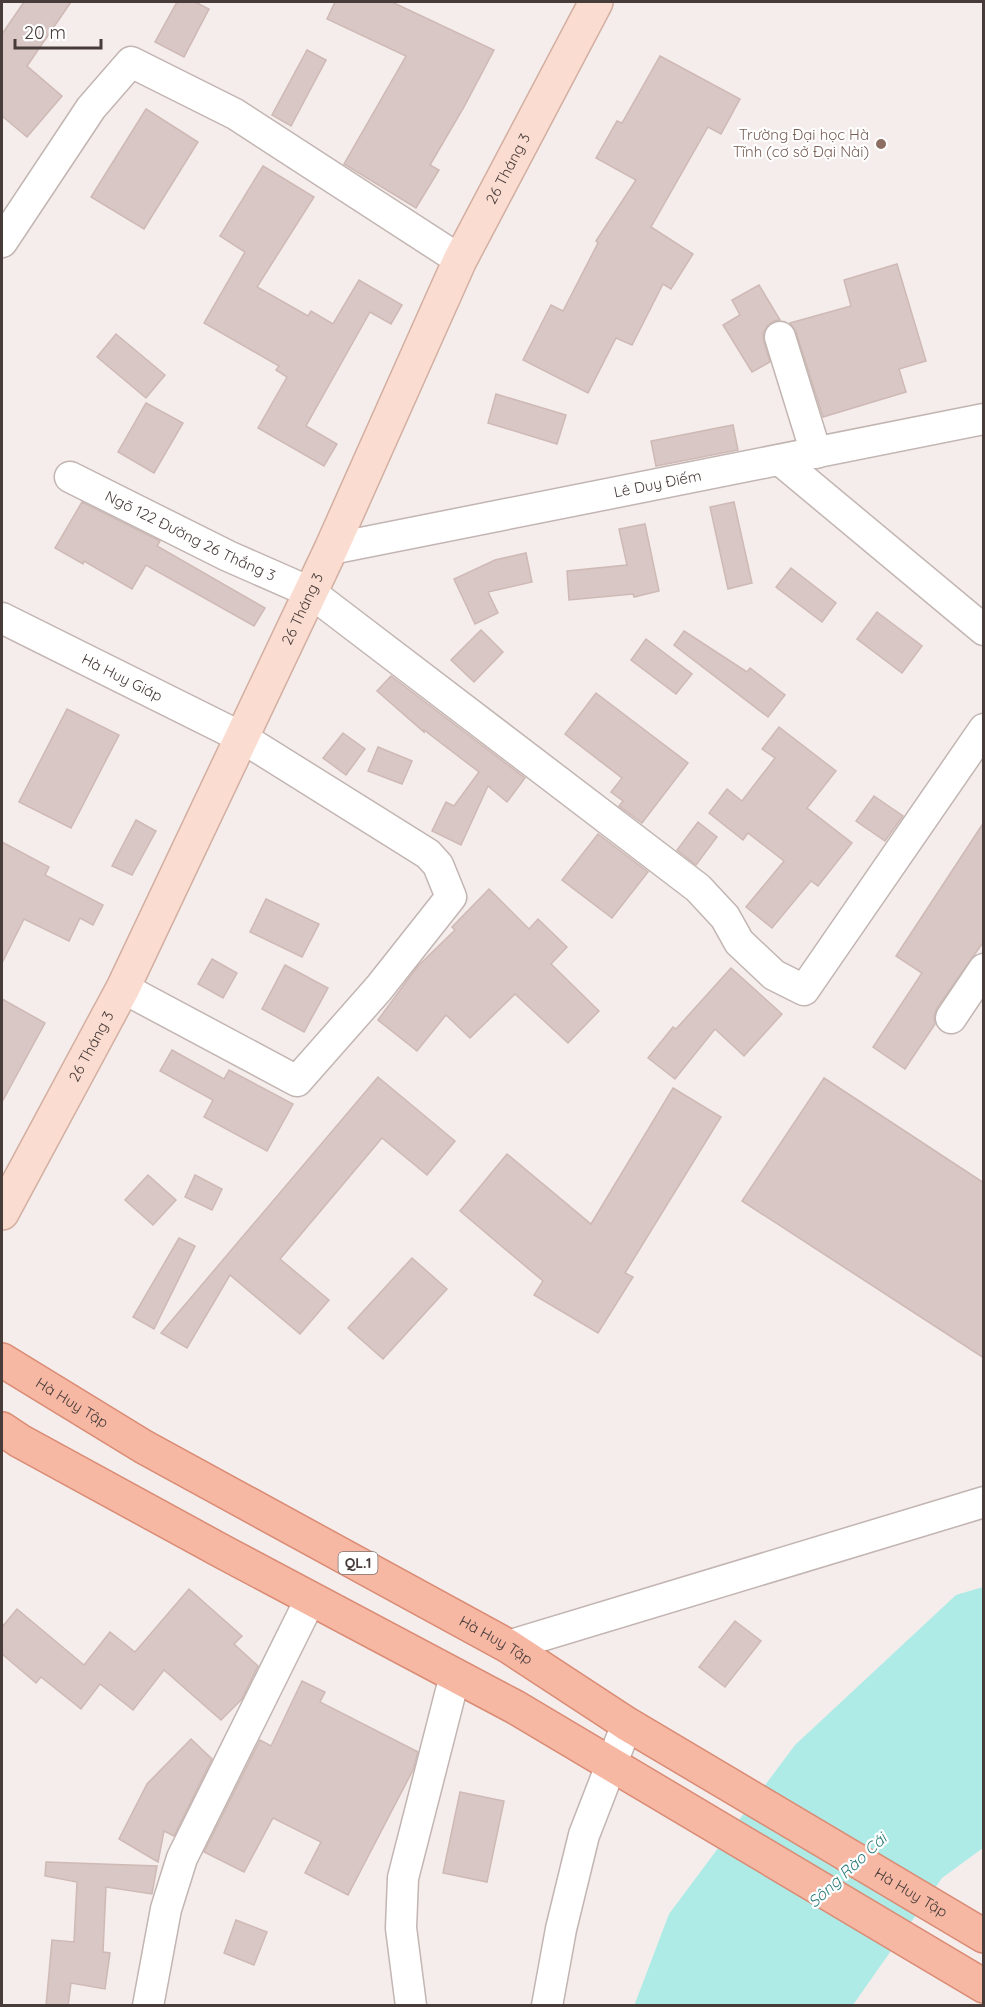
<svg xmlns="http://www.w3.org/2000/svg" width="985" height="2007" font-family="Quicksand,sans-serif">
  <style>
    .water { fill: #aeebe7 }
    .building { fill: #d8c7c5; stroke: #cfb9b5; stroke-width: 1.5 }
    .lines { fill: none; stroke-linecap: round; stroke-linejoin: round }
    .street-casing { stroke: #c2b5b2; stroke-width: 33 }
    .secondary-casing { stroke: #d3afa1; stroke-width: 36 }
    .primary-casing { stroke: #da8b74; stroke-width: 36 }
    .street { stroke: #fff; stroke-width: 30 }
    .secondary { stroke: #fadcd0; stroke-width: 33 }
    .primary { stroke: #f6b7a3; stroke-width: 33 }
    .education-dot { fill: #8d6e63; stroke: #fff; stroke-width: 2 }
    .labels { text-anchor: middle; stroke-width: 4.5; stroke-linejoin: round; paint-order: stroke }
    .shield { fill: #fff; stroke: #7f7675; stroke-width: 1.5 }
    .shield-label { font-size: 14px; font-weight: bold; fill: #483c3a }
    .education-label { font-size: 15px; fill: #785e54; stroke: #fff; text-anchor: end }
    .street-label { font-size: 15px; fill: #483c3a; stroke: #fff }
    .water-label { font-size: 16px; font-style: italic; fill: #2e7d79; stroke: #fff }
  </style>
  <rect width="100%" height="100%" fill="#f4edeb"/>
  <path class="water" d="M983,1587v261l-41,30 -89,127 -219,1 35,-92 126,-169 161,-150z"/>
  <g class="building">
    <path d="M24,2h47l-44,64 35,30 -35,41 -25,-21v-82z"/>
    <path d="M177,2h18l14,7 -25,48 -29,-15z"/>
    <path d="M335,2h57l102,48 -30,57 -34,58 9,5 -23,38 -72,-44 62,-108 -79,-37z"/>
    <path d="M307,50l19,10 -35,66 -19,-11z"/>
    <path d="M660,56l80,43 -19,35 -13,-7 -57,100 42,27 -22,35 -8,-5 -31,61 -16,-7 -28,55 -65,-33 28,-55 12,6 35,-68 -2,-2 40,-61 -40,-22 21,-37 5,2z"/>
    <path d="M146,109l52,33 -54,87 -53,-32z"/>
    <path d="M263,166l51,31 -57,90 51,29 3,-5 22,13 26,-44 43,25 -11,19 -21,-12 -64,114 31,18 -13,22 -66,-38 29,-51 -11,-7 3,-4 -75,-43 41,-71 -25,-16z"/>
    <path d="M897,264l29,97 -27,8 7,23 -83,25 -27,-85 -6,-9 61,-17 -7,-26z"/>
    <path d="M759,285l21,35 -6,1 -6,4 -5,8 1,9 6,20 -18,10 -29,-47 17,-10 -8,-15z"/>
    <path d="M116,334l49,41 -19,23 -49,-41z"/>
    <path d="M496,394l70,21 -9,29 -69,-21z"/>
    <path d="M146,403l37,20 -29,50 -36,-21z"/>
    <path d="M733,425l5,25 -82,16 -5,-25z"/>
    <path d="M82,502l78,39 -3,5 108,62 -11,18 -108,-61 -14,24 -48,-28 -1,3 -28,-16z"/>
    <path d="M734,502l18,81 -24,6 -18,-82z"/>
    <path d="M645,524l14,67 -25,6 -1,-3 -64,6 -2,-29 60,-6 -8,-36z"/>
    <path d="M526,553l6,29 -44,10 10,21 -23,11 -21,-45 41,-19z"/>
    <path d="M791,568l45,35 -14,19 -46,-35z"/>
    <path d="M877,612l45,34 -20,27 -45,-34z"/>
    <path d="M481,630l22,22 -29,30 -23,-22z"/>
    <path d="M684,631l63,41 3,-4 35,27 -17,22 -94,-72z"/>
    <path d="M646,639l46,35 -16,20 -45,-34z"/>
    <path d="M391,676l134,102 -18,24 -19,-16 -27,59 -29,-14 14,-29 8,4 25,-34 -55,-42v2l-47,-41z"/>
    <path d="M596,693l92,70 -46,60 -23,-17 4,-5 -12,-9 11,-14 -57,-44z"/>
    <path d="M67,709l52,26 -48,93 -52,-26z"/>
    <path d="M779,727l57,44 -29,37 45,35 -34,43 -7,-5 -39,47 -26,-21 38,-46 -36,-28 -5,7 -34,-27 18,-24 15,12 33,-43 -13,-9z"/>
    <path d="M343,733l22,16 -19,26 -23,-17z"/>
    <path d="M378,747l34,14 -10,23 -34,-13z"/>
    <path d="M874,796l29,20 -18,25 -29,-20z"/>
    <path d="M136,820l20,11 -24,44 -20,-9z"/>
    <path d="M698,822l19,15 -21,28 -19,-15z"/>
    <path d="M984,822v119l-47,67 -3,8 1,8 -30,45 -32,-22 49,-74 -26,-17z"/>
    <path d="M598,834l50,38 -36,46 -50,-38z"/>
    <path d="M2,842l47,25 -4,8 58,30 -10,20 -13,-7 -11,23 -45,-22 -22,44z"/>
    <path d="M489,889l40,40 9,-10 29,28 -16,17 48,47 -31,32 -53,-49 -45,44 -24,-23 -29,36 -39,-31 39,-53 38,-37 -3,-3z"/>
    <path d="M266,899l53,25 -17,33 -52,-25z"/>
    <path d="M212,959l25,14 -14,25 -25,-14z"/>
    <path d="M285,965l43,23 -24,44 -42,-23z"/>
    <path d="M731,968l51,46 -38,42 -29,-27 -40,50 -27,-21 25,-31 3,2z"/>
    <path d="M2,999l43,24 -43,79z"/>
    <path d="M172,1050l52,29 5,-9 64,34 -26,47 -63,-34 9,-17 -53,-29z"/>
    <path d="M378,1077l77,64 -28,34 -45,-37 -102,121 49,41 -29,34 -70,-59 -43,73 -26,-15z"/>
    <path d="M824,1078l160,105v175l-242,-157z"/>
    <path d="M673,1088l48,29 -96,156 8,4 -35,56 -64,-38 9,-14 -83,-70 47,-57 84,70z"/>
    <path d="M148,1175l28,25 -23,25 -28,-25z"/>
    <path d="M195,1175l27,14 -10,21 -27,-13z"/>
    <path d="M179,1238l16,8 -41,83 -21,-12z"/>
    <path d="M412,1258l35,31 -64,70 -35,-31z"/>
    <path d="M189,1589l53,47 -8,8 24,22 -16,33 -21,21 -57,-50 -31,40 -33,-26 -19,25 -40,-32 -5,6 -34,-29v-27l15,-18 67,56 26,-33 25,20z"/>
    <path d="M735,1621l26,20 -36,46 -26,-20z"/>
    <path d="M302,1681l23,11 -5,10 98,50 -5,18 -65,125 -43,-22 16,-31 -48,-24 -29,54 -40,-20 56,-112 11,6z"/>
    <path d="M191,1739l21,20 -38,77 -10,-5 -6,31 -39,-23 28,-55z"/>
    <path d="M460,1792l44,9 -17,81 -44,-9z"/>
    <path d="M46,1862l111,4 -5,28 -46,-7 -3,65 7,1 -5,36 -34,-6 -3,23h-22l6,-66 22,2 3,-60 -32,-6z"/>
    <path d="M236,1920l31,12 -13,33 -30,-12z"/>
  </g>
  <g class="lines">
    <g class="street-casing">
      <g id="street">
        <path d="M2,242l89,-134 40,-46 104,52 225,146"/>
        <path d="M780,337l36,116"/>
        <path d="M780,460l204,170"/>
        <path id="s1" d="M70,477l158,79 82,36 388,296 27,29 14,25 35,33 30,15 180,-261"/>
        <path id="s2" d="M331,549l653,-130"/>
        <path id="s3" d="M2,618l239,119 187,117 10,11 13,32 -72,91 -82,93 -174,-93"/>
        <path d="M951,1018l33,-49"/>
        <path d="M508,1646l476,-144"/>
        <path d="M148,2006l18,-97 16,-51 129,-260"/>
        <path d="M411,2006l-10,-78 2,-50 52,-203"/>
        <path d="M547,2006l14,-77 23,-94 43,-111"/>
      </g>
    </g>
    <g class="secondary-casing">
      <g id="secondary">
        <path id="s4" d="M2,1213l121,-225 208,-439 129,-289 136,-258"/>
      </g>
    </g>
    <g class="primary-casing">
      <g id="primary">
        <path id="s5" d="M2,1360l142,87 364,199 119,78 357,212"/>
        <path d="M2,1429l18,12 205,112 290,154 469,279"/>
      </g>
    </g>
    <use href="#street" class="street"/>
    <use href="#secondary" class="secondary"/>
    <use href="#primary" class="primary"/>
  </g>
  <circle class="education-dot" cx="881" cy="144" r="6"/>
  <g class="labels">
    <rect class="shield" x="338.5" y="1552" width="39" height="22" rx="4.5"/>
    <g class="shield-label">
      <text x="358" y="1568">QL.1</text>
    </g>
    <g class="education-label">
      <text x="869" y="140">Trường Đại học Hà<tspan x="869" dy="17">Tĩnh (cơ sở Đại Nài)</tspan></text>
    </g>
    <g class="street-label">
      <text dy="5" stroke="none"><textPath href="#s4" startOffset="1161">26 Tháng 3</textPath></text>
      <text dy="5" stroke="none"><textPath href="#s2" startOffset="333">Lê Duy Điếm</textPath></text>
      <text dy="5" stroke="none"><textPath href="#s1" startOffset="134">Ngõ 122 Đường 26 Thắng 3</textPath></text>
      <text dy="5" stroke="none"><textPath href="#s4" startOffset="675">26 Tháng 3</textPath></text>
      <text dy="5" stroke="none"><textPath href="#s3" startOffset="134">Hà Huy Giáp</textPath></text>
      <text dy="5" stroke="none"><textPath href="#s4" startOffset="189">26 Tháng 3</textPath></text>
      <text dy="5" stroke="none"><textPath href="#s5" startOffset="82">Hà Huy Tập</textPath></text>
      <text dy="5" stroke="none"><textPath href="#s5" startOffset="568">Hà Huy Tập</textPath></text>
      <text dy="5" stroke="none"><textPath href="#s5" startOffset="1054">Hà Huy Tập</textPath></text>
    </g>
    <g class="water-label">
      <text transform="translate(847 1870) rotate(-43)" y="6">Sông Rào Cái</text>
    </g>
  </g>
  <rect width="985" height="2007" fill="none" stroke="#483c3a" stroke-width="6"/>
  <path d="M15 39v9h86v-9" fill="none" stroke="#483c3a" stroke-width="3"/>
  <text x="24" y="39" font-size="18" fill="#483c3a" stroke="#ffffff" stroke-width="4.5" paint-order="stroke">20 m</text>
</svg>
